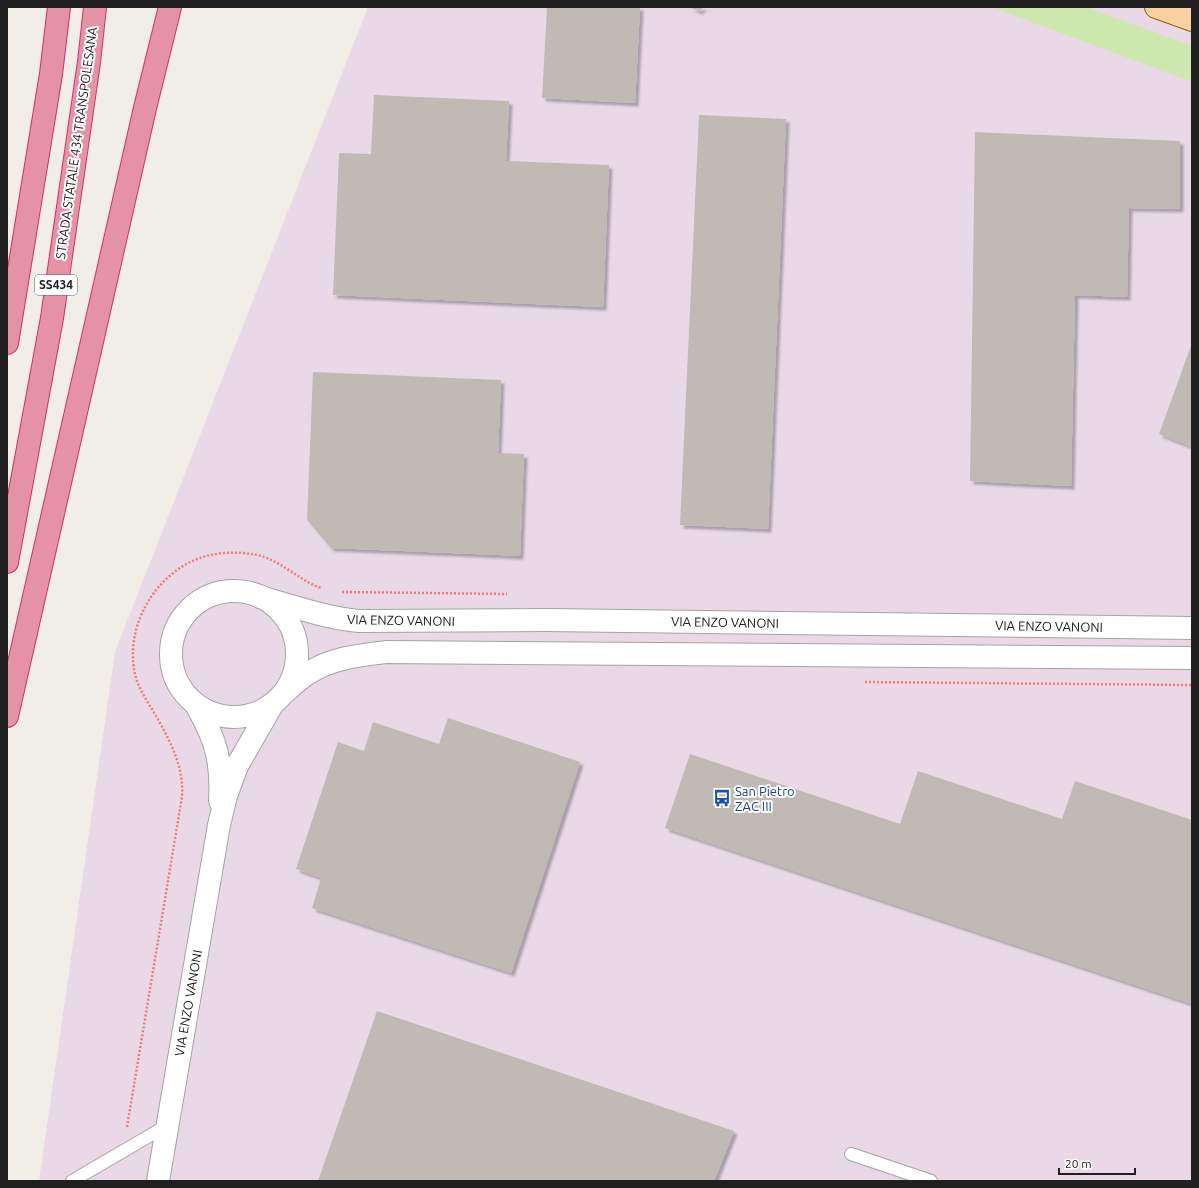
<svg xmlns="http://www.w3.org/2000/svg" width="1199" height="1188" font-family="Ubuntu,sans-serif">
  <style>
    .industrial { fill: #e9d9e7 }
    .grass { fill: #cee9af }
    .building { fill: #c1b9b4; filter: url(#shadow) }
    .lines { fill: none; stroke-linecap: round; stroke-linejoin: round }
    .lane-casing { stroke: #a4a4a4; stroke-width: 14 }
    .street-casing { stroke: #a4a4a4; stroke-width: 24 }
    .primary-casing { stroke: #986005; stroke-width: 24 }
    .highway-casing { stroke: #d62d6f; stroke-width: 24 }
    .path { stroke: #f67a73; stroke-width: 2.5; stroke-dasharray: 2 2; stroke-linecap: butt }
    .lane { stroke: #fff; stroke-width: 12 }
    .street { stroke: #fff; stroke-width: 22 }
    .primary { stroke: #f9d0a4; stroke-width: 22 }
    .highway { stroke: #e592a6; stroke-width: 22 }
    .labels { text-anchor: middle; stroke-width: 4; stroke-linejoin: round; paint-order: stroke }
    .shield { fill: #fff; stroke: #636363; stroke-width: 1 }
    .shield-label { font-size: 12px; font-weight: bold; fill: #202020 }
    .street-label { font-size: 13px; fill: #202020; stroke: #fff }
    .transit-label { font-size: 13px; fill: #164399; stroke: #fff; text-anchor: start }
  </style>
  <defs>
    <filter id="shadow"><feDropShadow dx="3.5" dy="3.5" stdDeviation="1" flood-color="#0004"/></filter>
  </defs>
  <rect width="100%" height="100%" fill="#f1ede7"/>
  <path class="industrial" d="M368,7h824v1174h-1153l76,-529z"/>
  <path class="grass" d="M994,7h92l106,39v36l-198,-74z"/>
  <g class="building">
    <path d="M547,7h93l-5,96 -93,-5z"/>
    <path d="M689,7h15l-5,4z"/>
    <path d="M374,95l135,6 -3,60 103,4 -6,142 -270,-12 6,-142 32,1z"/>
    <path d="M699,115l87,4 -18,410 -88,-4z"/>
    <path d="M975,132l205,9v68l-51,-1 -2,89 -52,-2 -4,191 -101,-5z"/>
    <path d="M1192,343v104l-33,-13z"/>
    <path d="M313,372l188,8 -3,73 26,1 -4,102 -189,-8 -24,-28z"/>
    <path d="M448,718l132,44 -69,211 -199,-65 9,-30 -25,-9 42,-127 26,9 9,-29 66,22z"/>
    <path d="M690,754l210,70 18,-53 144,48 13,-38 117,39v184l-527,-176z"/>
    <path d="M377,1011l357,120 -20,50h-396z"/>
  </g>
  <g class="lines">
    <g class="lane-casing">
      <g id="lane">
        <path d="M851,1154l80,27"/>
        <path d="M72,1181l96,-56"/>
      </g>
    </g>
    <g class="street-casing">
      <g id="street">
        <circle cx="234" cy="654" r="63"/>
        <path d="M260,597c33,9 65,21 99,24l188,-1 645,8"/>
        <path d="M285,692c7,-6 14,-13 22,-18 24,-16 53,-19 80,-22l805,6"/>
        <path d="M197,706c6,12 13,24 17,37 6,17 7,40 6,58"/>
        <path d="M158,1181l61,-356 7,-29 11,-30 35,-61"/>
      </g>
    </g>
    <g class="primary-casing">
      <path id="primary" d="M1156,7l36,13"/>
    </g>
    <g class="highway-casing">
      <g id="highway">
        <path d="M7,343l44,-269 8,-67"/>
        <path d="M7,562l45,-244 37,-256 6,-55"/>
        <path d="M7,716l138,-608 25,-101"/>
      </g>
    </g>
    <g class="path">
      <path d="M342,592l165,2"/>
      <path d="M865,682l327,3"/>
      <path d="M127,1127l55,-330c2,-27 -9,-50 -22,-74 -8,-15 -19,-29 -24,-45 -13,-47 16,-101 61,-119 18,-7 41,-8 60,-4 24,5 41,25 64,33"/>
    </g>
    <use href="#lane" class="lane"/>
    <use href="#street" class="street"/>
    <use href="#primary" class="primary"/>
    <use href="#highway" class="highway"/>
  </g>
  <defs>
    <g id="bus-bare" transform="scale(1.38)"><path d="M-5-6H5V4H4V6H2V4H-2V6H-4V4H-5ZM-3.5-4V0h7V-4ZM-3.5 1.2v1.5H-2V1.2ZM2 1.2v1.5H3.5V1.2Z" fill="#1a4fb4" stroke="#fff" stroke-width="2.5" paint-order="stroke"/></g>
  </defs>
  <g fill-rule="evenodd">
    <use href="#bus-bare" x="722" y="798"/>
  </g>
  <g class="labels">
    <rect class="shield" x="35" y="275" width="42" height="20" rx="3"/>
    <g class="shield-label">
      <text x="56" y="289">SS434</text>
    </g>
    <g class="street-label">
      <text transform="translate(76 143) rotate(-82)" y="5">STRADA STATALE 434 TRANSPOLESANA</text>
      <text transform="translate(401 620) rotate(1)" y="5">VIA ENZO VANONI</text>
      <text transform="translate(725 622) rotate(1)" y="5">VIA ENZO VANONI</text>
      <text transform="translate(1049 626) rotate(1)" y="5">VIA ENZO VANONI</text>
      <text transform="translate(188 1003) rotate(-80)" y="5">VIA ENZO VANONI</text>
    </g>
    <g class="transit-label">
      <text x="735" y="796">San Pietro<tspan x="735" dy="15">ZAC III</tspan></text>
    </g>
  </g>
  <rect width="1199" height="1188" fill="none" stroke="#202020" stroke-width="16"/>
  <path d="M1059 1168v6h76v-6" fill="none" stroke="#202020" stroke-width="2"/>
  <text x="1065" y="1168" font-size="12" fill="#202020" stroke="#ffffff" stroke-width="3" paint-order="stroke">20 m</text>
</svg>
